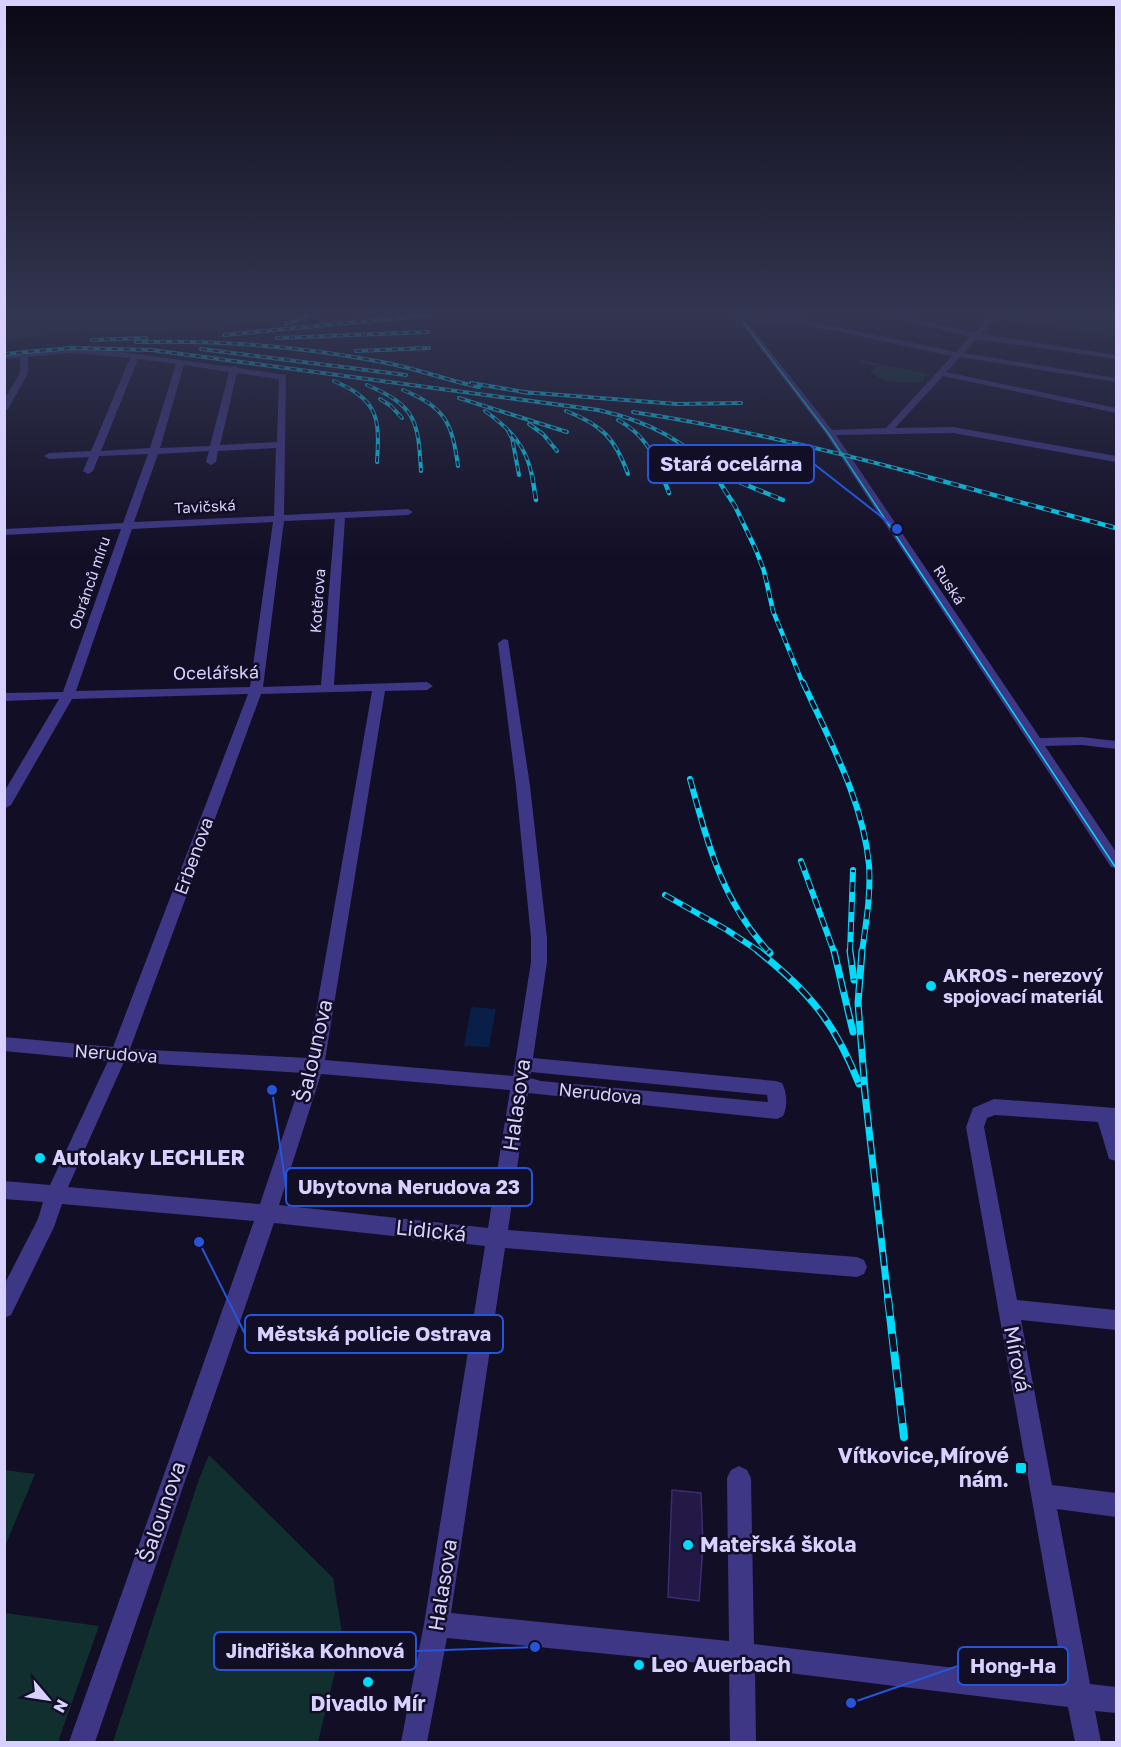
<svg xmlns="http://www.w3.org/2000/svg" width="1121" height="1747" font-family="'Golos Text',sans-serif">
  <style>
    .green { fill: #112f2f }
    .water { fill: #0a1f47 }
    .building { fill: #241946; stroke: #3b2b73; stroke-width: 1.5 }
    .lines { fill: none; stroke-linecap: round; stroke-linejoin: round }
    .minor { fill: #3d3785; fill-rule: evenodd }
    .tram { stroke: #00dbfc; stroke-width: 1.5 }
    .rail-far4-casing { stroke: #00dbfc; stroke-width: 4 }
    .rail-far3-casing { stroke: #00dbfc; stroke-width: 4.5 }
    .rail-far2-casing { stroke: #00dbfc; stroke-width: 6 }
    .rail-far1-casing { stroke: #00dbfc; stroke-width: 7 }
    .rail-casing { stroke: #00dbfc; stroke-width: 8 }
    .rail-far4 { stroke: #120e25; stroke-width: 2; stroke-dasharray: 6; stroke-linecap: butt }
    .rail-far3 { stroke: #120e25; stroke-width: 3; stroke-dasharray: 8; stroke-linecap: butt }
    .rail-far2 { stroke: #120e25; stroke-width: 4; stroke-dasharray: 10; stroke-linecap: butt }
    .rail-far1 { stroke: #120e25; stroke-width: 4.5; stroke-dasharray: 14; stroke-linecap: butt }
    .rail { stroke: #120e25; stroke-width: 6; stroke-dasharray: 18; stroke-linecap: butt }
    .poi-dot { fill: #00dbfc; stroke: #120e25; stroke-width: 2 }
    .labels { text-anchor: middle; stroke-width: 5; stroke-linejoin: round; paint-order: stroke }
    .far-street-label { font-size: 15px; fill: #d8d1ff; stroke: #120e25 }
    .street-label { font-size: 18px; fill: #d8d1ff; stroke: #120e25 }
    .poi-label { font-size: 18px; font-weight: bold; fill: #d8d1ff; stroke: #120e25; text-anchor: start }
    .near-street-label { font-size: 21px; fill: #d8d1ff; stroke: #120e25 }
    .near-poi-label { font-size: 21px; font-weight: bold; fill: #d8d1ff; stroke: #120e25; text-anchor: start }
    .leader { fill: none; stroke: #2655da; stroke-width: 2 }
    .callout-dot { fill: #2655da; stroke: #120e25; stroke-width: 2 }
    .callout { fill: #120e25; stroke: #2655da; stroke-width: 2 }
    .callout-label { font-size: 20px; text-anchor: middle; font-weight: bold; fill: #d8d1ff }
  </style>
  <rect width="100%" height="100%" fill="#120e25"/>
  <g class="green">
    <path d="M5,314h297l-1,5 -74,4 -3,7 -136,3v-3l-83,11z"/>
    <path d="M1005,314l48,3 2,-3h34l27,5v18l-115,-18z"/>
    <path d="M861,360l68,14 -4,2 -2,5c-13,4 -45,2 -53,-10l7,-5 -18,-4z"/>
    <path d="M209,1455l124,123 10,61 -25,103h-205l86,-263z"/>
    <path d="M5,1470l30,4 -30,72 -1,-76z"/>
    <path d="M5,1613l94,13 -41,116h-53z"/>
  </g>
  <path class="water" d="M471,1007l25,2 -7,38 -25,-1z"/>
  <path class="building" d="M672,1490l29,3 2,53 -4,55 -31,-4z"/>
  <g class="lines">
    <g class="minor">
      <path d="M730,314h8l6,6 45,-3 167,35 14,-15 -89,-23h14l79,19 17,-19h8l-18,20 135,21v4l-139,-20 -13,14 152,25v4l-156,-25 -14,15 170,36v5l-173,-37 -48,52 58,-1 163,29v6l-163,-29 -117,2 204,303 42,-1 34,4v8l-34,-4 -37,1 71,106v16l-5,-1 -285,-433 -79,-103zM789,321l163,35 -66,72 -54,2 -84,-107z"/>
      <path d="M1097,314l19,1v4z"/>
      <path d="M70,349l37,1 124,17 3,-1 4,2 48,7 -2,140 124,-6 5,3 -5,3 -63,3 -11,167 93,-3 6,4 -6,4 -42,1 -60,369 188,16 18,-114v-24l-15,-152 -18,-143 6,-4 4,1 22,146 17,152v24l-14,96 243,23 6,2c5,9 6,24 1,33l-6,3 -249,-26 -20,137 349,27 7,3 3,7 -3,7 -7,3 -352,-29 -54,365 278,28 -2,-163 4,-8 8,-4 8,4 4,8 3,166 310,37 -98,-554 7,-19 21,-9 122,9v53l-7,-2 -11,-37 -103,-7 -8,3 -3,9 33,173 99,10v20l-95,-10 31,165 64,8v24l-59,-8 33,175 26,3v26l-21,-2 6,31h-26l-7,-35 -313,-38 1,73h-26l-1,-76 -282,-28 -20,104h-26l23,-118 61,-378 -211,-23 -179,519h-26l185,-521 -192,-17 -8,23 -43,88 -7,3v-33l34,-66 5,-17 -39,-3v-18l46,4 58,-124 -104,-10v-14l109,10 135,-353 -176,5 -61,106 -7,4v-17l55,-93 -55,2v-8l59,-1 58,-163 -117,6v-6l119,-6 25,-69 -49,2 -6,15 -5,3 -5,-3 6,-14 -40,2 -5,-3 5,-3 42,-2 39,-93 -60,-5 -42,4v16l-20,36 -4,2v-11l16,-27v-15l-16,1v-4zM138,359l38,5 -26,84 -49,3zM184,365l45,7 -19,74 -50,2zM237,373l42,6 -2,63 -57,3zM276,448l-2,68 -140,6 24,-68 51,-3 -3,11 5,3 5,-3 2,-11zM335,519l-14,166 -58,2 21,-166zM273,522l-23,165 -174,4 56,-162zM372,691l-64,367 -178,-9 131,-355zM124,1062l180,11 -44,131 -192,-17zM531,1072l236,23 1,7 -227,-21 -11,-3zM321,1074l189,16 -22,138 -209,-23z"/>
    </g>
    <path class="tram" d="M737,314l91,119 288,435"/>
    <g class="rail-far4-casing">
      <g id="rail-far4">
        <path d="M286,324l27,-10"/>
        <path d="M224,335l205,-20"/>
        <path d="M277,338l151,-6"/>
        <path d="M92,340l54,-2"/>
        <path d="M136,342c83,-2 164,4 246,20 33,6 64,18 97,25"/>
        <path d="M201,349l205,26"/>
        <path d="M356,351l73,-3"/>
        <path d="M4,354l67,-6 81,2 446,60c46,10 88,29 118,66"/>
        <path d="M334,381c44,19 46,36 43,81"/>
        <path d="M471,383l59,10"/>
        <path d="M367,385c49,21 51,35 54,86"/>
        <path d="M403,390c42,17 49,32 55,76"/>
        <path d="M522,392l155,12 64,-1"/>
        <path d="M459,398l108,34"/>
        <path d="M380,399l11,7 11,12"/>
        <path d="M485,411c25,18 41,34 47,65"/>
        <path d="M566,411c36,14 49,27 62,63"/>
        <path d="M633,412c99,15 196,38 292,64"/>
        <path d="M618,420c24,13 35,31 44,56"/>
        <path d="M529,424l14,10 14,17"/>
        <path d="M508,431l4,7 7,37"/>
        <path d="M715,467l14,9"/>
      </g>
    </g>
    <g class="rail-far3-casing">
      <g id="rail-far3">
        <path d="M532,475l4,25"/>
        <path d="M662,475l7,18"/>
        <path d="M715,475l20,31 21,44 8,21 9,40 30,73"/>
        <path d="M727,475l12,7 44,18"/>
        <path d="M920,475l196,53"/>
      </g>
    </g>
    <g class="rail-far2-casing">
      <g id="rail-far2">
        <path d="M803,682c26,58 60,118 66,183 2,29 -3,58 -7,87"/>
        <path d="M690,779c18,66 32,122 79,173"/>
        <path d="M801,861l33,91"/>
        <path d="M665,895l62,35 33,22"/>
        <path d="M850,952l3,-82"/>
      </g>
    </g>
    <g class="rail-far1-casing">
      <g id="rail-far1">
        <path d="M758,951c51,40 77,72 101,133"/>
        <path d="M768,951l2,2"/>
        <path d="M834,951l19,81"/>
        <path d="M850,951l4,29"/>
        <path d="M862,951l-4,52 7,88"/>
        <path d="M864,1085l24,214"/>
      </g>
    </g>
    <g class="rail-casing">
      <path id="rail" d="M888,1298l16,139"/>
    </g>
    <use href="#rail-far4" class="rail-far4"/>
    <use href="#rail-far3" class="rail-far3"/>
    <use href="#rail-far2" class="rail-far2"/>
    <use href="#rail-far1" class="rail-far1"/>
    <use href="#rail" class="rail"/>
  </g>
  <linearGradient id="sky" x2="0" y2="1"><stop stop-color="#0a0814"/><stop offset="0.56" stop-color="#333651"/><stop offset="1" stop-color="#333651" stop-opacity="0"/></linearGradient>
  <rect width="1121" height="559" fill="url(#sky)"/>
  <g class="poi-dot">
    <circle cx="931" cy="986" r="6"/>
    <circle cx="40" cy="1158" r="6"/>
    <rect x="1015" y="1462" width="12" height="12" rx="3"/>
    <circle cx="688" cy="1545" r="6"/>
    <circle cx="639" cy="1665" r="6"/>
    <circle cx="368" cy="1682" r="6"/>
  </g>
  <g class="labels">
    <g class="far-street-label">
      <text transform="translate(205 507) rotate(-3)" y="5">Tavičská</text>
      <text transform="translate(90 583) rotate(-71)" y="5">Obránců míru</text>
      <text transform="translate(949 585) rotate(56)" y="5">Ruská</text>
      <text transform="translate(318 601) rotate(-86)" y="5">Kotěrova</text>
    </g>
    <g class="street-label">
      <text transform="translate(216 673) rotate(-1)" y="6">Ocelářská</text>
      <text transform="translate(194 856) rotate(-70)" y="6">Erbenova</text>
      <text transform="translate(116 1054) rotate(4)" y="6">Nerudova</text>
      <text transform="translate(600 1094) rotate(6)" y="6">Nerudova</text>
    </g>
    <g class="poi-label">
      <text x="943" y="982">AKROS - nerezový<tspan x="943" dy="21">spojovací materiál</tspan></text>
    </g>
    <g class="near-street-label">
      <text transform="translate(314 1051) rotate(-77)" y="7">Šalounova</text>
      <text transform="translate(517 1105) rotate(-82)" y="7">Halasova</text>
      <text transform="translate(431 1231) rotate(6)" y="7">Lidická</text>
      <text transform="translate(1017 1359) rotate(79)" y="7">Mírová</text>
      <text transform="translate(162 1512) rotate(-71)" y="7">Šalounova</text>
      <text transform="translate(443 1585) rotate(-81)" y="7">Halasova</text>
    </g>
    <g class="near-poi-label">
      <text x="52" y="1165">Autolaky LECHLER</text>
      <text x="1009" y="1463" text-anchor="end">Vítkovice,Mírové<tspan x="1009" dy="24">nám.</tspan></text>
      <text x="700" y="1552">Mateřská škola</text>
      <text x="651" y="1672">Leo Auerbach</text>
      <text x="368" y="1711" text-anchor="middle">Divadlo Mír</text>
    </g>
  </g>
  <path class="leader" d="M897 529L814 464M272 1090L286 1187M199 1242L245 1334M535 1647L416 1651M851 1703L958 1666"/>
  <g class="callout-dot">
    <circle cx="897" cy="529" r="6"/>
    <circle cx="272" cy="1090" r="6"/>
    <circle cx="199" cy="1242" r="6"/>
    <circle cx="535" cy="1647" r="6"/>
    <circle cx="851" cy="1703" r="6"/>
  </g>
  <g class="callout">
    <rect x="648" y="445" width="166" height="38" rx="6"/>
    <rect x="286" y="1168" width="246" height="38" rx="6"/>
    <rect x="245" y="1315" width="258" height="38" rx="6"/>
    <rect x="214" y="1632" width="202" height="38" rx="6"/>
    <rect x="958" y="1647" width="110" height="38" rx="6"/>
  </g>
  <g class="callout-label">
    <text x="731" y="471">Stará ocelárna</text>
    <text x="409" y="1194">Ubytovna Nerudova 23</text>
    <text x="374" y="1341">Městská policie Ostrava</text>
    <text x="315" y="1658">Jindřiška Kohnová</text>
    <text x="1013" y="1673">Hong-Ha</text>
  </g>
  <rect width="1121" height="1747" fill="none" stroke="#d8d1ff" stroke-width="12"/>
  <g transform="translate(48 1699) rotate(119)" stroke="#120e25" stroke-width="4.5" paint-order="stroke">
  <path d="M0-4.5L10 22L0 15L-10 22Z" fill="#d8d1ff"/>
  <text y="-9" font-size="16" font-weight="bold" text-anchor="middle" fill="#d8d1ff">N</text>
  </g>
</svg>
